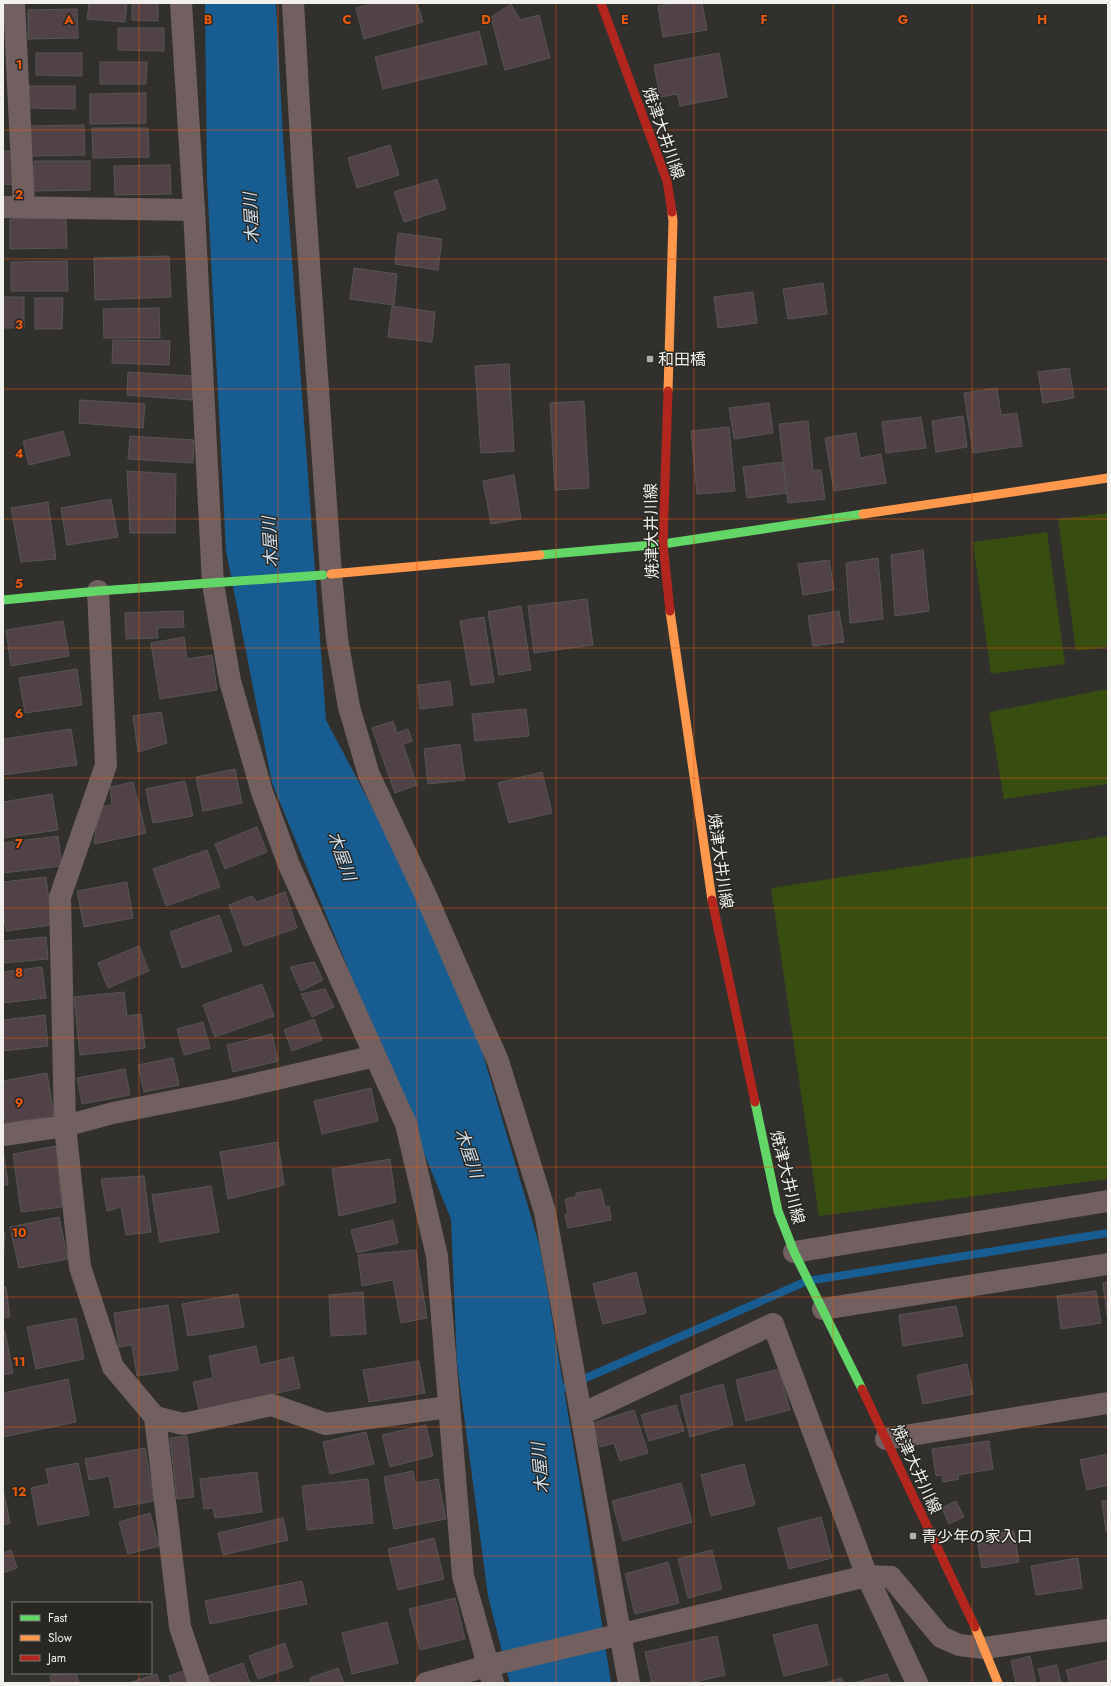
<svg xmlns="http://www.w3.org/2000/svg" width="1111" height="1686" font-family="Jost,'Noto Sans JP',sans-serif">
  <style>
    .green { fill: #384e11 }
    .water { fill: #185d92 }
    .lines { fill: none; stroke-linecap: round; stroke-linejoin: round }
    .stream { stroke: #185d92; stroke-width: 8 }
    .building { fill: #514247; stroke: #575554 }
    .street { stroke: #71605f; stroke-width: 22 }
    .fast { stroke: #63d668; stroke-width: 9 }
    .slow { stroke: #ff974d; stroke-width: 9 }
    .jam { stroke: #b3261e; stroke-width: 9 }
    .grid { fill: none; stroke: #e8590c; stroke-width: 1; stroke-opacity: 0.55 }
    .poi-dot { fill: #aeada9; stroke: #292722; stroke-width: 1.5 }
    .labels { text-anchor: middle; stroke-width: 3; stroke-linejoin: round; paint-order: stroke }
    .street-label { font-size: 16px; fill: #f1f0ec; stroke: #292722 }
    .poi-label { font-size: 16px; fill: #f1f0ec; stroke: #292722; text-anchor: start }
    .water-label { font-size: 17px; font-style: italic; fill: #cde; stroke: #292722 }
    .grid-label { font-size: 13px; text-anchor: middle; font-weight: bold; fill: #e8590c; stroke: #292722; stroke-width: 3; stroke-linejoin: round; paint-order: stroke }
  </style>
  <rect width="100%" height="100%" fill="#31302d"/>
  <g class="green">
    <path d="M1108,513v134l-32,4 -18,-132z"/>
    <path d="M1047,532l18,132 -74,10 -18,-132z"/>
    <path d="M1108,689v95l-104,15 -15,-87z"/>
    <path d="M1108,836v343l-289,37 -48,-328z"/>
  </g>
  <path class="water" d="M205,3h71l7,134 43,583 132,250 82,277 45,268 26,168h-101l-22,-87 -31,-233 -6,-144 -179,-436 -46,-232 -19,-370z"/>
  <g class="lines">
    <path class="stream" d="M554,1392l253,-111 301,-48"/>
  </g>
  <g class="building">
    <path d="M89,3h38l-2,19 -38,-3z"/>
    <path d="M132,3h26v18l-26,-1z"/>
    <path d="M374,3h43l6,19 -59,17 -8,-31z"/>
    <path d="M678,3h24l5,27 -44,7 -5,-31z"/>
    <path d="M511,4l9,16 19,-5 11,43 -45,12 -14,-53z"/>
    <path d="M77,9l1,29 -50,1v-29z"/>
    <path d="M118,28h46v23l-46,-1z"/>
    <path d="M479,31l8,33 -104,25 -8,-32z"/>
    <path d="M36,53h46v23l-46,-1z"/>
    <path d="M719,53l8,44 -47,9 -3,-12 -17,3 -6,-32z"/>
    <path d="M100,62h47l-1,22h-46z"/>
    <path d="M29,86h46v23l-46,-1z"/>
    <path d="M146,93v30l-56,1v-30z"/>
    <path d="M84,125l1,30 -56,1 -1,-30z"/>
    <path d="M92,128h56l1,29 -56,1z"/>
    <path d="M390,145l9,30 -42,13 -9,-30z"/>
    <path d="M3,151h11v34l-11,-1z"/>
    <path d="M34,161h56v29l-56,1z"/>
    <path d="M170,165l1,29 -56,1 -1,-29z"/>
    <path d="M437,179l9,30 -42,13 -10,-30z"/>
    <path d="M66,218l1,30 -57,1v-30z"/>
    <path d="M398,233l44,6 -4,31 -43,-6z"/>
    <path d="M169,256l2,41 -76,3 -1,-42z"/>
    <path d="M67,261l1,30h-57v-29z"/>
    <path d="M354,268l43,6 -3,31 -44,-6z"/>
    <path d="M823,283l4,31 -39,5 -5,-30z"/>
    <path d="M753,292l4,31 -39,5 -4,-31z"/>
    <rect x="3" y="297" width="21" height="31"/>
    <path d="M35,298h28l-1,31h-27z"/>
    <path d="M392,306l43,6 -3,30 -44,-5z"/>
    <path d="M159,308l1,30h-56l-1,-29z"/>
    <path d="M113,340l57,1 -1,24 -57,-2z"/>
    <path d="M509,364l5,87 -33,2 -6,-87z"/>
    <path d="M1069,368l5,30 -31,5 -5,-31z"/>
    <path d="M128,372l65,4 -1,24 -65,-5z"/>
    <path d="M997,388l4,27 16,-2 5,33 -49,7 -9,-60z"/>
    <path d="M80,400l65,4 -2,24 -64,-5z"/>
    <path d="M584,401l5,87 -34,2 -5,-87z"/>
    <path d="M769,403l4,30 -39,6 -5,-31z"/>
    <path d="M963,416l4,31 -31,5 -4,-31z"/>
    <path d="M921,417l5,31 -40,5 -4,-31z"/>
    <path d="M808,421l5,49h8l4,29 -37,4 -9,-79z"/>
    <path d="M729,427l6,64 -38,3 -6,-63z"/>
    <path d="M63,431l7,24 -41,10 -6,-24z"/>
    <path d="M856,433l4,25 21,-4 5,29 -52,8 -9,-53z"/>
    <path d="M130,436l64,4 -1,23 -65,-4z"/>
    <path d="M782,462l5,31 -40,5 -4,-31z"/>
    <path d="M127,471l49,3 -1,59h-45z"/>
    <path d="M514,475l7,44 -30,5 -8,-43z"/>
    <path d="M111,499l7,38 -51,8 -6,-37z"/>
    <path d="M48,502l8,57 -35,3 -10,-54z"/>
    <path d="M923,550l6,61 -34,5 -4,-61z"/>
    <path d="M878,558l5,61 -33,4 -4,-60z"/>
    <path d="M829,560l5,30 -31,5 -5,-31z"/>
    <path d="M587,599l6,46 -59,8 -6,-47z"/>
    <path d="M521,606l10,64 -32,5 -11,-63z"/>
    <path d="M183,611l1,16 -27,1 1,10 -32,1 -1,-26z"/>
    <path d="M839,611l5,31 -31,4 -5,-30z"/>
    <path d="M484,617l10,65 -23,3 -11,-64z"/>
    <path d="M63,621l6,35 -58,10 -5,-36z"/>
    <path d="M184,637l3,22 25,-4 5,35 -57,9 -9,-56z"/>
    <path d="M77,669l5,36 -57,8 -6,-35z"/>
    <path d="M450,681l3,24 -33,4 -2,-24z"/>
    <path d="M526,709l3,27 -54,5 -3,-27z"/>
    <path d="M161,712l6,31 -29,9 -5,-36z"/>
    <path d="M393,721l4,12 11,-4 4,12 -9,3 14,41 -22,8 -23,-65z"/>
    <path d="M71,729l6,36 -74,10v-36z"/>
    <path d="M460,744l5,36 -37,4 -4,-35z"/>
    <path d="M235,769l7,34 -39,8 -7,-34z"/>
    <path d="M542,772l10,41 -43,10 -11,-40z"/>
    <path d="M185,781l8,35 -40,7 -7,-34z"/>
    <path d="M133,782l13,51 -52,11 5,-37 13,-2 -2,-18z"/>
    <path d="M52,794l6,36 -55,8v-36z"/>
    <path d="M257,827l10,25 -42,17 -10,-25z"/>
    <path d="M58,836l4,30 -59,7v-30z"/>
    <path d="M207,850l13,37 -54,19 -13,-37z"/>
    <path d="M46,877l6,48 -46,6 -3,-22v-27z"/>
    <path d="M127,882l6,36 -49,9 -7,-36z"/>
    <path d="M285,892l12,36 -53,18 -15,-41 23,-9 5,6z"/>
    <path d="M219,915l13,36 -50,17 -12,-36z"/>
    <path d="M46,937l2,22 -45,4v-22z"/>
    <path d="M139,946l10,25 -41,17 -10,-25z"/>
    <path d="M314,962l9,18 -22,11 -11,-24z"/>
    <path d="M42,967l4,31 -43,5v-31z"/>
    <path d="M262,984l12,32 -59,21 -12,-32z"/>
    <path d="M325,989l9,18 -22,10 -11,-23z"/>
    <path d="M124,992l3,24 14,-2 4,34 -65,7 -6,-58z"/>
    <path d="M45,1015l3,31 -45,5v-31z"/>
    <path d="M314,1019l8,21 -30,11 -8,-21z"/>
    <path d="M203,1022l7,26 -26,7 -7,-26z"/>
    <path d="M272,1034l6,27 -45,11 -6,-27z"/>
    <path d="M173,1058l6,27 -35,7 -6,-27z"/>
    <path d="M125,1069l5,26 -48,9 -5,-26z"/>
    <path d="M47,1073l7,42 -48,9 -3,-17v-26z"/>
    <path d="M371,1088l7,33 -56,13 -8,-33z"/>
    <path d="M278,1142l6,43 -56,14 -8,-47z"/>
    <path d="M56,1146l6,61 -41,5 -8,-58z"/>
    <path d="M3,1148l5,37h-5z"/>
    <path d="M390,1159l6,43 -57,14 -7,-47z"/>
    <path d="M144,1176l7,56 -25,3 -5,-28 -14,4 -6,-32z"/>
    <path d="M211,1186l8,46 -59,10 -8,-47z"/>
    <path d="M601,1189l4,18 4,-1 2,14 -43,8 -3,-13 3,-1 -3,-15 11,-2v-4z"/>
    <path d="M59,1217l9,42 -49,9 -9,-41z"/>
    <path d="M393,1220l5,23 -41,10 -6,-23z"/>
    <path d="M3,1233h2l-2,33z"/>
    <path d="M416,1250l11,68 -26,5 -8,-43 -31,6 -4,-31z"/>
    <path d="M636,1272l10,41 -43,11 -10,-40z"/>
    <path d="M1108,1282v34h-1l-4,-33z"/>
    <path d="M3,1287h3l4,30 -7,1z"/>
    <path d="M1096,1291l5,32 -40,6 -4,-33z"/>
    <path d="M363,1292l3,42 -35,2 -2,-41z"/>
    <path d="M238,1294l6,33 -56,9 -6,-32z"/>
    <path d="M168,1305l10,65 -41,6 -5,-31 -13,2 -5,-34z"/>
    <path d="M956,1306l7,30 -60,10 -4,-31z"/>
    <path d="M76,1318l8,41 -48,10 -9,-42z"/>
    <path d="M5,1331l8,42 -10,2v-43z"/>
    <path d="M256,1346l4,19 33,-8 7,31 -101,22 -6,-28 20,-4 -4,-22z"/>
    <path d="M419,1361l6,32 -56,9 -6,-32z"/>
    <path d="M967,1364l6,30 -50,10 -6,-29z"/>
    <path d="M779,1369l11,41 -44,11 -10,-41z"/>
    <path d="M68,1379l8,43 -73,15v-44z"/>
    <path d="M723,1384l10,41 -43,12 -10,-41z"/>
    <path d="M676,1405l8,26 -35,10 -8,-26z"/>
    <path d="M634,1410l14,43 -28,8 -6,-18 -14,4 -7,-24z"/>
    <path d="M426,1425l7,31 -43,11 -8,-32z"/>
    <path d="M366,1432l8,32 -44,10 -7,-32z"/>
    <path d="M187,1436l7,61 -17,2 -7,-61z"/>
    <path d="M989,1441l4,28 -35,6 1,4 -16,3 -1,-7 -6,1 -4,-27z"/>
    <path d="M145,1448l9,53 -39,7 -6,-32 -20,4 -4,-21z"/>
    <path d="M1108,1454v31l-21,5 -7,-30z"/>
    <path d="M78,1463l11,52 -51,10 -7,-37 18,-4 -3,-15z"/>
    <path d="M744,1464l11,41 -44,11 -10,-41z"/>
    <path d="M413,1471l2,12 23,-4 8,40 -52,10 -10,-52z"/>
    <path d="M257,1472l5,40 -47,6 -2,-10 -9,1 -4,-30z"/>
    <path d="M368,1479l5,44 -66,7 -5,-44z"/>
    <path d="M681,1483l11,39 -69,19 -11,-40z"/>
    <path d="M3,1489l7,34 -7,2z"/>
    <path d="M956,1501l8,16 -15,7 -7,-16z"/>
    <path d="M1102,1501h6v31h-2z"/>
    <path d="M150,1513l9,33 -31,8 -9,-32z"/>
    <path d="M821,1517l11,41 -43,11 -11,-41z"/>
    <path d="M283,1518l5,22 -65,15 -5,-22z"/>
    <path d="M1014,1531l5,31 -37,6 -4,-24 22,-4 -1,-7z"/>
    <path d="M434,1538l10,41 -46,11 -10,-41z"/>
    <path d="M11,1550l6,18 -14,5v-20z"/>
    <path d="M712,1550l10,39 -34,9 -10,-39z"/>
    <path d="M1078,1558l4,30 -46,7 -5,-29z"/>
    <path d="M668,1562l11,41 -44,11 -10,-40z"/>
    <path d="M302,1581l5,23 -97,20 -5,-23z"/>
    <path d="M455,1598l10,41 -45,11 -11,-41z"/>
    <path d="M387,1622l11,41 -46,11 -10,-41z"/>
    <path d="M817,1624l11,41 -44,11 -11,-41z"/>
    <path d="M717,1636l8,39 -34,8h-39l-7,-31z"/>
    <path d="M285,1643l8,24 -35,12 -9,-23z"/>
    <path d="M1030,1656l6,27h-20l-5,-22z"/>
    <path d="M1107,1660l1,23h-38l-4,-13z"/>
    <path d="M243,1663l7,20h-40l-3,-7z"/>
    <path d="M1057,1665l4,18h-19l-4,-14z"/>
    <path d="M338,1668l6,15h-33l-1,-5z"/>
    <path d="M187,1670l4,13h-20l-2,-7z"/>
    <path d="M60,1673h16l3,10h-27l-2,-7z"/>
    <path d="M157,1674l2,9h-31z"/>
    <path d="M887,1674l3,9 -33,-1z"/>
    <path d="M842,1678l1,5h-20z"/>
  </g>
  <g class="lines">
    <g class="street">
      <path d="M14,3l10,204"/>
      <path d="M181,3l13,207 19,374 17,97 32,111 27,73 117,259 31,132 26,320 30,107"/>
      <path d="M293,3l11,189 27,382 6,65 12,68 20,68 57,121 72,165 47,151 84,471"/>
      <path d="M3,207l191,3"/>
      <path d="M98,591l8,174 -46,132 5,229 15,141 33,100 42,50 25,210 19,56"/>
      <path d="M3,1135l62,-9 48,-13 116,-23 146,-34"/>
      <path d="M794,1252l314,-51"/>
      <path d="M823,1309l285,-45"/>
      <path d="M582,1414l191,-90 94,252 50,107"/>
      <path d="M155,1417l28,7 89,-19 54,19 122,-17"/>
      <path d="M886,1439l222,-36"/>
      <path d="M426,1683l61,-17 380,-90 24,1 50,60 18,8 26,3 123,-18"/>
    </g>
    <g class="fast">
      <path d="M540,555l123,-11 200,-30"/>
      <path d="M3,600l95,-9 225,-16"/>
      <path d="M755,1102l23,109 16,41 68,137"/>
    </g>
    <g class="slow">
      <path d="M668,391l5,-170 -1,-9"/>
      <path d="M863,514l245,-36"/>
      <path d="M331,574l209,-19"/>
      <path d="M670,611l42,289"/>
      <path d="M975,1627l23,56"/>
    </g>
    <g class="jam">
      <path d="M601,3l66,178 5,31"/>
      <path d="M668,391l-5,153 7,67"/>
      <path d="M712,900l43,202"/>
      <path d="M862,1389l113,238"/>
    </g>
  </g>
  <path class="grid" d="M139,3v1600M278,3v1680M417,3v1680M556,3v1680M694,3v1680M833,3v1680M972,3v1680M3,130h1105M3,259h1105M3,389h1105M3,519h1105M3,648h1105M3,778h1105M3,908h1105M3,1038h1105M3,1167h1105M3,1297h1105M3,1427h1105M3,1556h1105M139,1673v10"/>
  <g class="poi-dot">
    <rect x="646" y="355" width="8" height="8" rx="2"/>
    <rect x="909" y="1532" width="8" height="8" rx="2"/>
  </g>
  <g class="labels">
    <g class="street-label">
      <text transform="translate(664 133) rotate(71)" y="6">焼津大井川線</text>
      <text transform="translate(651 531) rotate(-91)" y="6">焼津大井川線</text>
      <text transform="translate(721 861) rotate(82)" y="6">焼津大井川線</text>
      <text transform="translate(788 1177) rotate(76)" y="6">焼津大井川線</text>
      <text transform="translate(917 1469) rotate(65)" y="6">焼津大井川線</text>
    </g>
    <g class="poi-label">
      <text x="658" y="365">和田橋</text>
      <text x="921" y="1542">青少年の家入口</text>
    </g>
    <g class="water-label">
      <text transform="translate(251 218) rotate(-93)" y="6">木屋川</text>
      <text transform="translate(270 542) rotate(-93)" y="6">木屋川</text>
      <text transform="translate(342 856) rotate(70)" y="6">木屋川</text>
      <text transform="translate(469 1153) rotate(71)" y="6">木屋川</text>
      <text transform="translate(540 1468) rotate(-95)" y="6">木屋川</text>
    </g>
  </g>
  <g class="grid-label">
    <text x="69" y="24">A</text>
    <text x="208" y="24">B</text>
    <text x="347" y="24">C</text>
    <text x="486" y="24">D</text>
    <text x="625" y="24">E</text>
    <text x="764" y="24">F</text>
    <text x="903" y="24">G</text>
    <text x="1042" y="24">H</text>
    <text x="19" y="69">1</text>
    <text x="19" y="199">2</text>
    <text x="19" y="329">3</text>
    <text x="19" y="458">4</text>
    <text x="19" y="588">5</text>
    <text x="19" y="718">6</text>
    <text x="19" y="848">7</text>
    <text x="19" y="977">8</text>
    <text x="19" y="1107">9</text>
    <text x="19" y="1237">10</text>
    <text x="19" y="1366">11</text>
    <text x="19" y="1496">12</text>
  </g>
  <rect width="1111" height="1686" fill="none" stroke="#f1f0ec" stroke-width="8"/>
  <rect x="12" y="1602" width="140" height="72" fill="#292722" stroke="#797773"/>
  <rect x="20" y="1615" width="20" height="6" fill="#63d668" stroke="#797773"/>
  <text x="48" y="1622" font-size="12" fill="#f1f0ec">Fast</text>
  <rect x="20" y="1635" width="20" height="6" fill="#ff974d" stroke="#797773"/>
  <text x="48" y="1642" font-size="12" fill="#f1f0ec">Slow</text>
  <rect x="20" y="1655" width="20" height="6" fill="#b3261e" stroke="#797773"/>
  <text x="48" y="1662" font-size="12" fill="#f1f0ec">Jam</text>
</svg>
